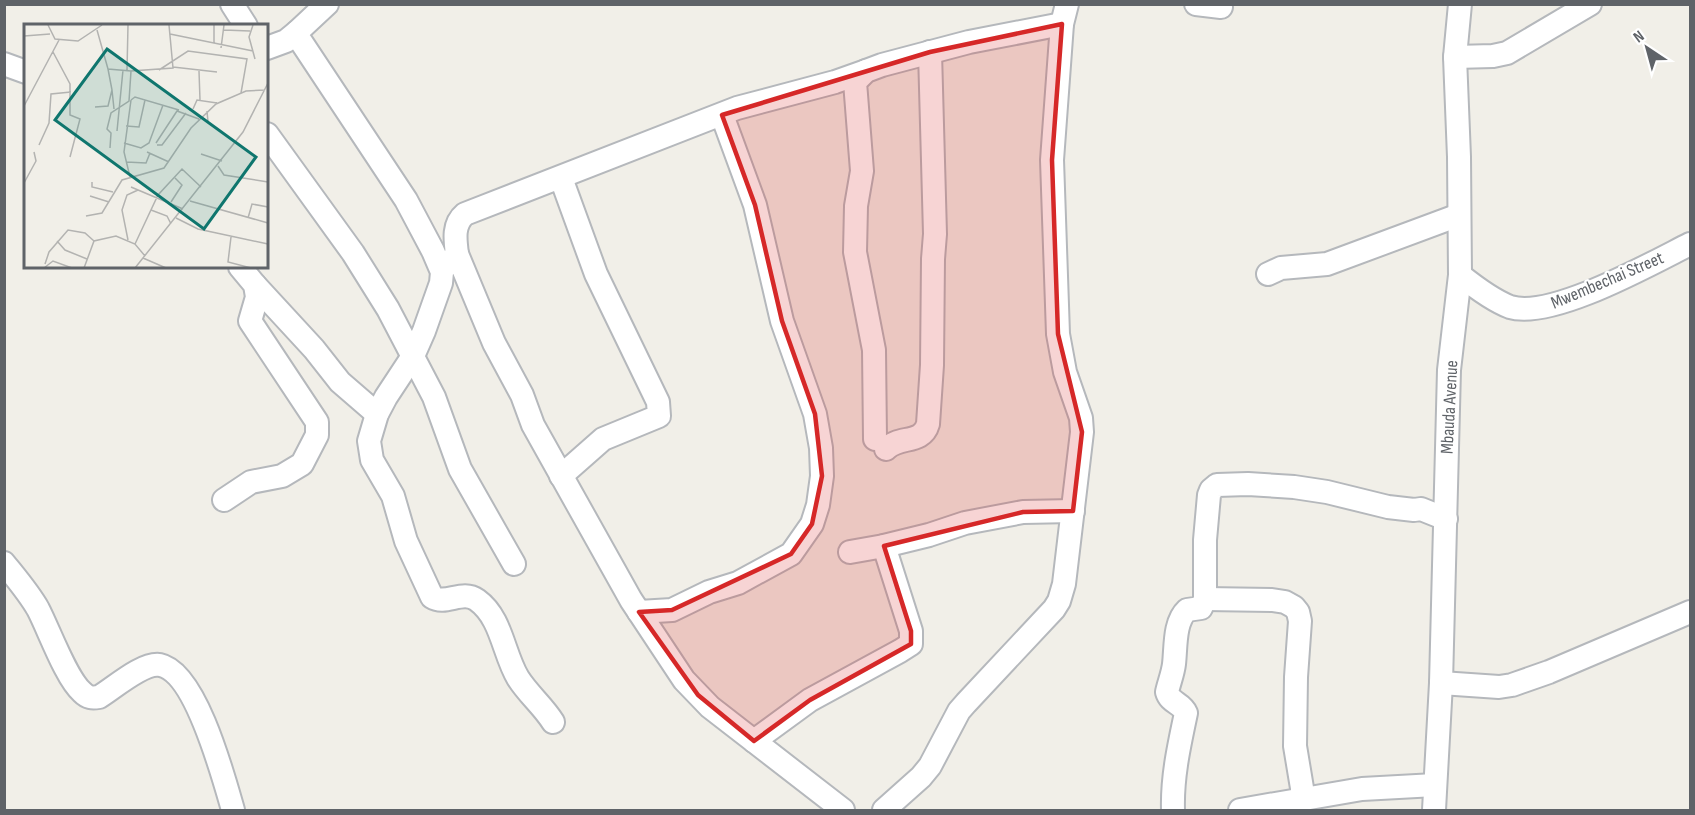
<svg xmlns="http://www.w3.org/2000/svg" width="1695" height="815" font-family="'Sofia Sans Condensed',sans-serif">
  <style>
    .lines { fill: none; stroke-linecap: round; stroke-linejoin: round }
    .minor-casing { stroke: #b5b8bc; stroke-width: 26 }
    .minor { stroke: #fff; stroke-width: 22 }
    .marked { fill: #d62828; fill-opacity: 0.2; stroke: #d62828; stroke-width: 4.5; stroke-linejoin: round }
    .labels { text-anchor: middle; stroke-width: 4.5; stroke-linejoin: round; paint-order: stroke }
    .street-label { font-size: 18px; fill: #5f6368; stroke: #fff }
    .inset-road { fill: none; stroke: #b3b3b1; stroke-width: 1.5 }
    .view { fill: #0f766e; fill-opacity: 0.15; stroke: #0f766e; stroke-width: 3 }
    .inset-edge { fill: none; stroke: #5f6368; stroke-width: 3 }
  </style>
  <rect width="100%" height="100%" fill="#f1efe8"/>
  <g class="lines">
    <g class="minor-casing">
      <g id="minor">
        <path d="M232,4l14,22"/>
        <path d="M327,4l-30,28 1,5 108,163 27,51 9,21 -1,11 -17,48 -11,25 -27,41 -9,17 -8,27 3,19 21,36 13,45 26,56c14,9 30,-8 45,3 25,18 26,53 41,78 10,16 25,28 35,44"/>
        <path d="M1196,4l25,3"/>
        <path d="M267,48l19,-7 11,-9"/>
        <path d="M1455,57l38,-1 14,-3 83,-49"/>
        <path d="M4,64l22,8"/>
        <path d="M267,134l86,119 35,56 46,88 26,72 54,95"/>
        <path d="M561,178l35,96 62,128 1,14 -56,23 -42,37"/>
        <path d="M457,254l37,89 28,52 11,30 98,175 53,80 26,27 133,103"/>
        <path d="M447,265l10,-11c-2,-15 -4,-30 8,-40l272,-106 98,-26 31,-11"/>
        <path d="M1268,274l13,-6 46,-4 132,-49"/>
        <path d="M1460,275c15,12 32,25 50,32 41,13 142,-44 180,-63"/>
        <path d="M255,285l59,64 26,33 37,32"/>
        <path d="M875,439l-1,-89 -19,-98 1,-46 6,-35 -7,-89 11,-11 16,-6 87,-23 93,-18"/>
        <path d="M886,449c13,-14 36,-4 42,-25l4,-59 1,-106 2,-25 -5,-182"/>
        <path d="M224,500l27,-18 31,-6 20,-12 15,-29v-13l-67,-101 7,-24 -2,-12 -15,-18"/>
        <path d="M850,552l34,-6 45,-11 36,-12 58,-11 50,-1"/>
        <path d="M4,563c12,15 25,30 34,46 11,21 28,69 44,83 6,6 10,6 17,5 15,-9 44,-35 61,-32 36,7 64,114 73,145"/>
        <path d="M1205,599l67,1 13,2 9,5 4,5 2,9 -4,56 -1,69 7,42v11"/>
        <path d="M639,612l33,-2 37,-18 29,-9 53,-29 21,-30 6,-19 4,-29 -1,-28 -6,-34 -33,-93 -27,-116 -33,-90"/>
        <path d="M1441,683l58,4 13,-2 37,-13 141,-60"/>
        <path d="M754,741l56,-41 90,-49 11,-7v-13l-27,-85"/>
        <path d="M884,810l37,-33 9,-11 29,-55 7,-8 88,-94 5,-8 5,-17 18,-152 -1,-14 -16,-46 -7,-38 -6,-174 10,-136 5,-20"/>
        <path d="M1173,810c-1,-33 6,-64 13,-97 -4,-10 -16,-10 -19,-21 2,-9 6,-19 7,-28 2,-17 0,-42 13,-54l14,-2 4,-9v-59l4,-45 2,-5 6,-5 31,-1 46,3 33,5 61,15 26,3 7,-1 25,10"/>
        <path d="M1240,810l122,-21 73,-4"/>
        <path d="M1434,810l7,-127 8,-313 11,-95 -1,-118 -4,-100 5,-53"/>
      </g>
    </g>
    <use href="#minor" class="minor"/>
  </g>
  <path class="marked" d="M1062,24l-10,136 6,174 24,98 -9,79 -50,1 -139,34 27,85v13l-101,56 -56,41 -56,-46 -59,-83 33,-2 119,-56 21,-30 10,-48 -7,-62 -33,-93 -27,-116 -33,-90 208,-63z"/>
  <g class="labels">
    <g class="street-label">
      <text transform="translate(1607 280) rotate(-23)" y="6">Mwembechai Street</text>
      <text transform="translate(1449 407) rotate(-87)" y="6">Mbauda Avenue</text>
    </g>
  </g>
  <g transform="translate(24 24)">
    <rect width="244" height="244" fill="#f1efe8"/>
    <path class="inset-road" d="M24,1l7,14 23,2 24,-16M229,1l-4,12 6,22M73,6l11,39 23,2M200,6l26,1M146,10l83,17M0,12l26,-2M190,20v-19M197,24l3,-23M29,28l17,32v31l10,4 -10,38M149,43l44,5M103,46l1,-45M135,46l29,-19 59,8 -6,34M175,47l1,29M88,66l2,19M107,76l4,-3 44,13M0,82l35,-66M71,83l13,-1 4,-16 -4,-21M169,85l4,-9 20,3M183,87l1,11 6,5M102,102l13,1 6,-27M93,107l6,-61M100,119l17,5 8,-5 14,-38M132,119l21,-32 22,8M15,121l10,-22 2,-29 20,-2M133,121h5l24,-32M86,124l1,-15 -4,-4 4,-16 18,-12 2,-30 42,-3 -4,-43M123,128l22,10M177,130l21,7M102,138l20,1 4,-10M194,142l6,9 44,7M106,153l-6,-25 7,-52M68,158v5l21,5M0,159l12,-22 -2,-9M107,163l52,22M66,172l19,6M166,177l78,22M147,178l11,-17 -7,-7M127,186l16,6 4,8M62,192l16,-3 20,-33 42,-12 27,-40 25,-24 30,-13 19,-1M152,194l22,11 70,15M224,194l4,-14 16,3M207,213l-3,25 23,6M104,216l-6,-30 5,-15 11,-5M33,217l8,9 22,9M111,220l23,-49 24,-26 19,18M119,234l23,10M21,240l4,-12 19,-22 17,3 9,8M20,244l9,-7 19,7M60,244l10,-27 22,-5 19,8 10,12M111,244l108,-136 25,-49"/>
    <path class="view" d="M83,25l149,108 -52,72 -149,-109z"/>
    <rect width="244" height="244" class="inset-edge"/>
  </g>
  <rect width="1695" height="815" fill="none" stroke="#5f6368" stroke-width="12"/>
  <g transform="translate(1647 48) rotate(324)" stroke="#ffffff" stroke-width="4.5" paint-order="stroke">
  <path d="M0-4.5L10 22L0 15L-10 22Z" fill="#5f6368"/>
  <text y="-9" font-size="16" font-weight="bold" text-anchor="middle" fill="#5f6368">N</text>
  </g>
</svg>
